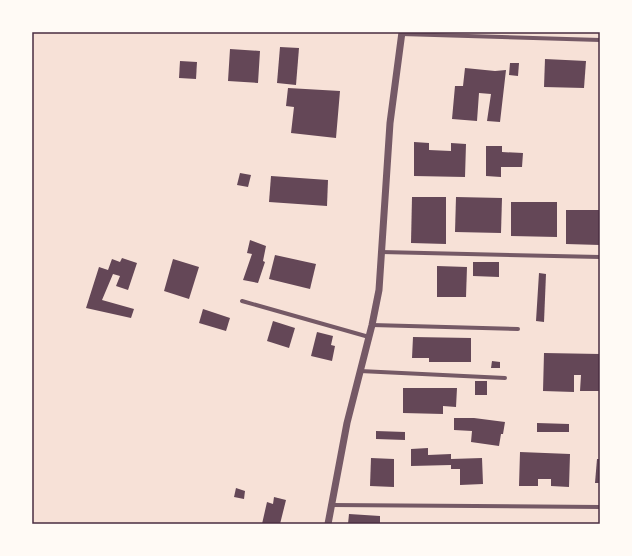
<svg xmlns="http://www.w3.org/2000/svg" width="632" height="556" font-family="'DM Sans',sans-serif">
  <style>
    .building { fill: #644757 }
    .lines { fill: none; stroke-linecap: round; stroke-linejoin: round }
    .minor { stroke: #755966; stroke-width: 4 }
    .tertiary { stroke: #755966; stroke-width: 7 }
    .neatline { fill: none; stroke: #4a2c40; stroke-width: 1.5 }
  </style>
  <rect width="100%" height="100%" fill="#f7e1d7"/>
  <g class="building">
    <path d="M280,47l19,1 -3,37 -19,-2z"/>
    <path d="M230,49l30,2 -2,32 -30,-2z"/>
    <path d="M545,59l41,2 -2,27 -40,-1z"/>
    <path d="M180,61l17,1 -1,17 -17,-1z"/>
    <path d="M510,63h9l-1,13 -9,-1z"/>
    <path d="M465,68l30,3 11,-1 -6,52 -13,-1 4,-27 -12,-1 -2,28 -25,-2 3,-33h8z"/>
    <path d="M288,88l52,3 -4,47 -45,-5 3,-26 -8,-1z"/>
    <path d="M414,142l15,1v7l22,1v-8l15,1 -1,33 -51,-1z"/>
    <path d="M486,146h16v6l21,1 -1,14h-21v10l-15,-1z"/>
    <path d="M240,173l11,2 -3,12 -11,-2z"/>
    <path d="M271,176l57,4 -1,26 -58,-4z"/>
    <path d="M412,197h34v47l-35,-1z"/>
    <path d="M456,197l46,1 -1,35 -46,-1z"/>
    <path d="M511,202h46v35l-46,-1z"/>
    <path d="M566,210h34v35l-34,-1z"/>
    <path d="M250,240l16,6 -3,15 2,1 -7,21 -15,-3 9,-26 -5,-1z"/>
    <path d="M275,255l41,9 -6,25 -41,-10z"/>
    <path d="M122,258l15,5 -9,27 -12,-4 4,-10 -7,-2 -11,26 32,9 -3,9 -45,-10 13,-41 9,3 4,-11 8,3z"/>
    <path d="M173,259l26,8 -10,32 -25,-8z"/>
    <path d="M473,262h26v15l-26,-1z"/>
    <path d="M437,266l30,1 -1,30h-29z"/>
    <path d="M539,273l7,1 -2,48 -8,-1z"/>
    <path d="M203,309l27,9 -4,13 -27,-8z"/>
    <path d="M273,321l22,7 -6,20 -22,-7z"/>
    <path d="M317,332l16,4 -2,9 4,1 -3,15 -21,-5z"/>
    <path d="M413,337l58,1v24h-42v-4h-17z"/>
    <path d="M544,353l56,1 -1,37h-19l1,-16h-7v17l-31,-1z"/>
    <path d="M492,361l8,1v6h-9z"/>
    <rect x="475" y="381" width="12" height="14"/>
    <path d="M403,388h54l-1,19 -13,-1v8l-40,-1z"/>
    <path d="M454,418h20l31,4 -2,12h-2l-2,12 -28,-4 1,-11 -18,-1z"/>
    <path d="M537,423l32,1v8h-32z"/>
    <path d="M376,431l29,1v8l-29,-1z"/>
    <path d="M428,448v7l23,-1v5l31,-1 1,26 -23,1v-16h-9v-4l-40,1v-17z"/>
    <path d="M520,452l50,2 -1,33 -18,-1v-7h-13v7h-19z"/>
    <path d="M371,458l23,1v28l-24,-1z"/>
    <path d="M597,459h3v24h-5z"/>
    <path d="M236,488l9,3 -1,8 -10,-2z"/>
    <path d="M274,497l12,3 -6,24h-18l5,-22 6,2z"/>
    <path d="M349,514l31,2v8h-32z"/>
  </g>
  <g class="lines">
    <g class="minor">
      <path d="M401,34l199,6"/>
      <path d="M381,252l219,5"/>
      <path d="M242,301l127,36"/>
      <path d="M372,325l146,4"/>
      <path d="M360,371l145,7"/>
      <path d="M332,505l268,2"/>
    </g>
    <path class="tertiary" d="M328,524l19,-101 25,-98 7,-35 11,-167 12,-91"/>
  </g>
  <rect width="632" height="556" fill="none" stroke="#fffaf5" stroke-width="66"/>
  <rect x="33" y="33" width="566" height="490" class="neatline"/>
</svg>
